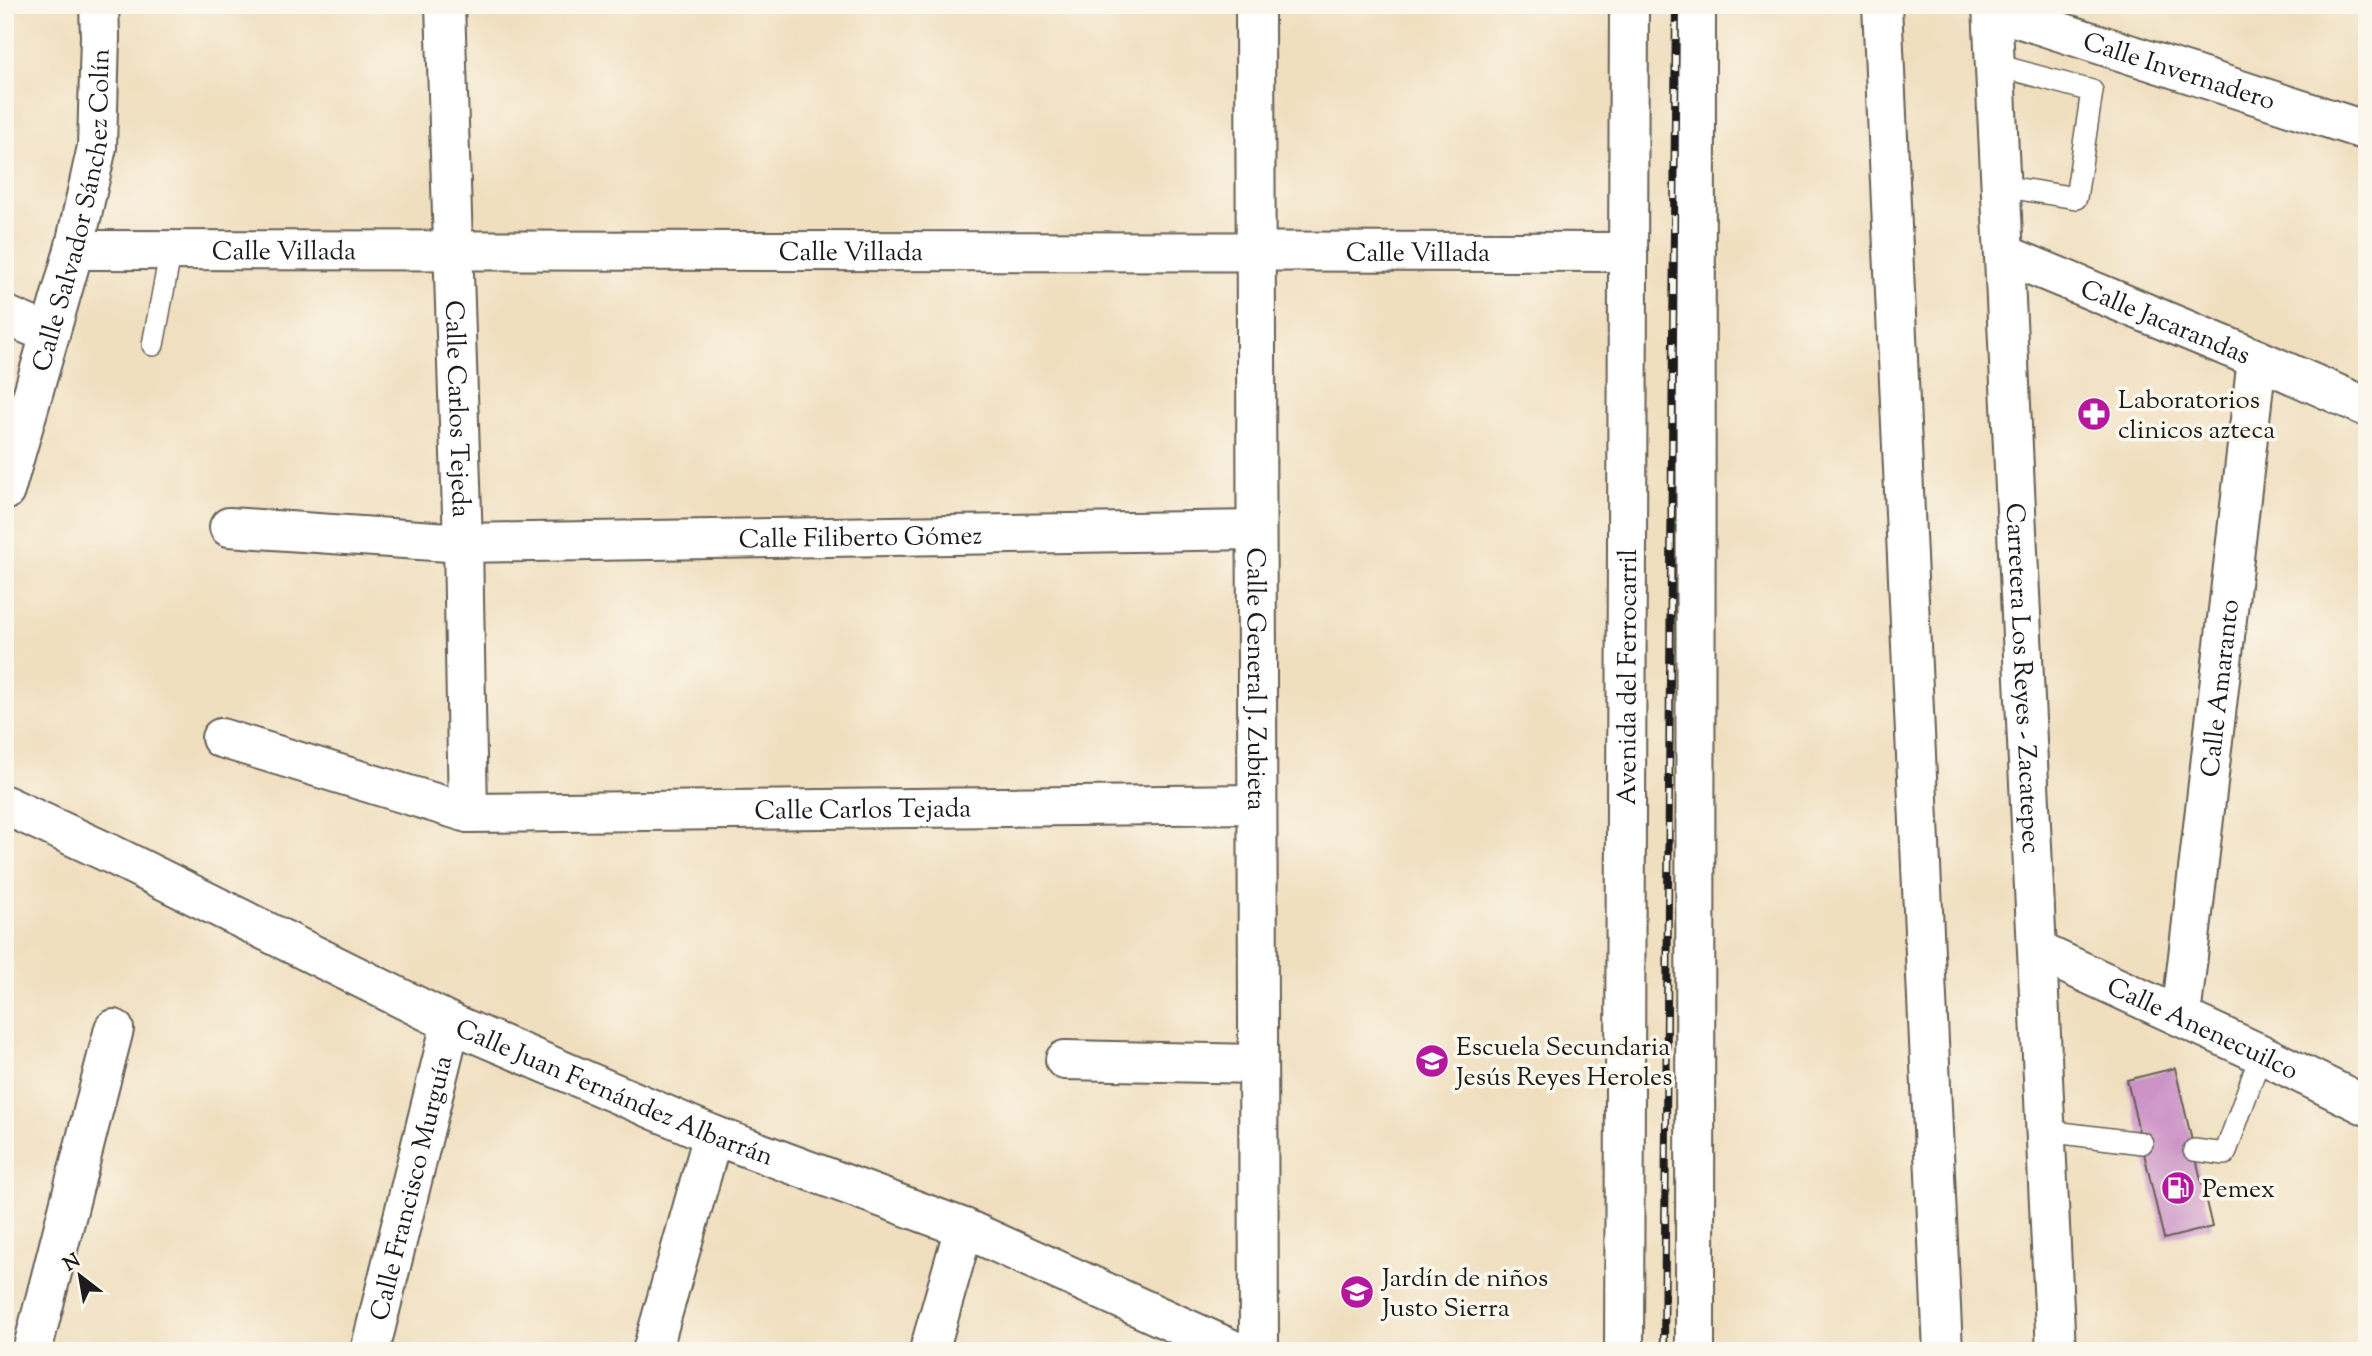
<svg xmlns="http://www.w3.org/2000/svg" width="2372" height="1356" font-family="'Sorts Mill Goudy',serif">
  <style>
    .building { fill: #cc93c6 }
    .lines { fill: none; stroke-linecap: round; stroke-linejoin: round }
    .service-casing { stroke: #666055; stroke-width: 24 }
    .minor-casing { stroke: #666055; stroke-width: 42 }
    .primary-casing { stroke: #666055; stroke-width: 42 }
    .service { stroke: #fff; stroke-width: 21 }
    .minor { stroke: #fff; stroke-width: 38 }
    .primary { stroke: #fff; stroke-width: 38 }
    .rail-casing { stroke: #1c1c1c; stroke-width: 8 }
    .rail { stroke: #fbf7ec; stroke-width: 5; stroke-dasharray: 16; stroke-linecap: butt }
    .labels { text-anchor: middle; stroke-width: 7; stroke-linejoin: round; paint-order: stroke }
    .street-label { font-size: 26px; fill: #1c1c1c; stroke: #fbf7ec }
    .poi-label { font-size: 26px; fill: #1c1c1c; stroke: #fbf7ec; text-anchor: start }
  </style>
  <rect width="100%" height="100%" fill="#fbf7ec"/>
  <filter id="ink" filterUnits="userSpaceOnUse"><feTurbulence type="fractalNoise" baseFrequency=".0143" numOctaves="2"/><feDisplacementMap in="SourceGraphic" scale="14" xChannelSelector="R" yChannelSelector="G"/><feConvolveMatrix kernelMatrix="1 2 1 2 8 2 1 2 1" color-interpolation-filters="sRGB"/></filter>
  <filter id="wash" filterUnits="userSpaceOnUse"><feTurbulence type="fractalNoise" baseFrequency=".00686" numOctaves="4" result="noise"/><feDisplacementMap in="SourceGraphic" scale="28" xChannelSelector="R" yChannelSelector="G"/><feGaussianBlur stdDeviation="1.57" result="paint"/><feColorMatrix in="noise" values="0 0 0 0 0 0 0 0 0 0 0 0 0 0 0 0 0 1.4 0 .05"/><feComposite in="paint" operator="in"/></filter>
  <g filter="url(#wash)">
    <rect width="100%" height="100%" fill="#f0dfbf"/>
    <g id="blocks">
      <path class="building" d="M2175,1068l37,159 -48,12 -37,-159z"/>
    </g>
  </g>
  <g filter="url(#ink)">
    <use href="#blocks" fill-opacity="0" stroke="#666055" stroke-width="2"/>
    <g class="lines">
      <g class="service-casing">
        <g id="service">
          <path d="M1996,65l96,26 -16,107 -75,-12"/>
          <path d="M153,345l18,-96"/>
          <path d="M2046,1131l96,12"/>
          <path d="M2194,1150l31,4 36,-100"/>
        </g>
      </g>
      <g class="minor-casing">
        <g id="minor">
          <path id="s1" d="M445,5l18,538 5,270"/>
          <path id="s2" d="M1255,5l4,1346"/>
          <path id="s3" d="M1993,10l374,121"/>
          <path id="s4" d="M74,250l1554,2"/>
          <path id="s5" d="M2004,254l253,105 110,48"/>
          <path d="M5,315l45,19"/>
          <path id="s6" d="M5,491l69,-241 23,-103 3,-111 -1,-31"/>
          <path id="s7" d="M229,527l234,16 793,-13"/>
          <path id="s8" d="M221,738l247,75 789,-9"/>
          <path id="s9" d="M5,805l108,50 338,168 262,112 251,93 272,123"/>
          <path id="s10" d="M2038,951l223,103 106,52"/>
          <path id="s11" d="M2181,1017l76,-658"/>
          <path d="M1065,1060l193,4"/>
          <path d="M32,1351l82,-322"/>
          <path id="s12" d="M370,1351l81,-328"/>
          <path d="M652,1351l61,-216"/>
          <path d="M929,1351l35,-123"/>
          <path id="s13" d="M1624,1351l5,-1346"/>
          <path d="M1695,1351l1,-1346"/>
        </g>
      </g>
      <g class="primary-casing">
        <g id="primary">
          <path d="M1882,5l61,1346"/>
          <path id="s14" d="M1992,5l64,1346"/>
        </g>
      </g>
      <use href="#service" class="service"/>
      <use href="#minor" class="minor"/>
      <use href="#primary" class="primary"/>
      <g class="rail-casing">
        <path id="rail" d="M1664,1351l12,-1346"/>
      </g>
      <use href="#rail" class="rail"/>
    </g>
  </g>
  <defs>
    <g id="pharmacy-disc" transform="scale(1.75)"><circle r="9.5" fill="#b5179e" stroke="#fbf7ec"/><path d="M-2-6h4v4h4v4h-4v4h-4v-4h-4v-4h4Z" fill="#fff"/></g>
    <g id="school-disc" transform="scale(1.75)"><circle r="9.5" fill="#b5179e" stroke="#fbf7ec"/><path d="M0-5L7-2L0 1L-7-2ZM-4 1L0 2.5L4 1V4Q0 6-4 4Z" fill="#fff"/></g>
    <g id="fuel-disc" transform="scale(1.75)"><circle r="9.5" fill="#b5179e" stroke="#fbf7ec"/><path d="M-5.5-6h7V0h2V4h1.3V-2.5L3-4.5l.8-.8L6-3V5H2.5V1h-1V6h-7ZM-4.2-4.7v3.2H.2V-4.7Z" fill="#fff"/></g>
  </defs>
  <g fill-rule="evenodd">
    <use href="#pharmacy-disc" x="2094" y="414"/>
    <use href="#school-disc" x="1432" y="1061"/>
    <use href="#fuel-disc" x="2178" y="1188"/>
    <use href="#school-disc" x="1357" y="1292"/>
  </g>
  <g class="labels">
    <g class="street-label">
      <text dy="9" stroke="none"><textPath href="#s3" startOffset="196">Calle Invernadero</textPath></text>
      <text dy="9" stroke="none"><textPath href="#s6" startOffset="290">Calle Salvador Sánchez Colín</textPath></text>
      <text dy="9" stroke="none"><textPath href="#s4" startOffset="210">Calle Villada</textPath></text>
      <text dy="9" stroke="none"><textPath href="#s4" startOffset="777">Calle Villada</textPath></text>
      <text dy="9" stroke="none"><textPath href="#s4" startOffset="1344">Calle Villada</textPath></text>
      <text dy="9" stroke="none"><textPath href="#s5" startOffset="175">Calle Jacarandas</textPath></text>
      <text dy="9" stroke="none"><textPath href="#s1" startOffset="404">Calle Carlos Tejeda</textPath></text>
      <text dy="9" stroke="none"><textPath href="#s7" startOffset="632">Calle Filiberto Gómez</textPath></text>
      <text dy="9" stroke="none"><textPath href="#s2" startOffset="674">Calle General J. Zubieta</textPath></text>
      <text dy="9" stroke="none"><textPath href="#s13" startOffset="674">Avenida del Ferrocarril</textPath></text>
      <text dy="9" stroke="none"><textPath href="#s14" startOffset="674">Carretera Los Reyes - Zacatepec</textPath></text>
      <text dy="9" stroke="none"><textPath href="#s11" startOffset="331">Calle Amaranto</textPath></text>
      <text dy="9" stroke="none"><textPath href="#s8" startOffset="653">Calle Carlos Tejada</textPath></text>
      <text dy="9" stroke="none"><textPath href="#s10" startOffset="182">Calle Anenecuilco</textPath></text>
      <text dy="9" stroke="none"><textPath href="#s9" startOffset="674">Calle Juan Fernández Albarrán</textPath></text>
      <text dy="9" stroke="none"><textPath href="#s12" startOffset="168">Calle Francisco Murguía</textPath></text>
    </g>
    <g class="poi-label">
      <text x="2118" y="408">Laboratorios<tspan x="2118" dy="30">clinicos azteca</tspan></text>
      <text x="1456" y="1055">Escuela Secundaria<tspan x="1456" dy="30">Jesús Reyes Heroles</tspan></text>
      <text x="2202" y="1197">Pemex</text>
      <text x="1382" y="1286">Jardín de niños<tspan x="1382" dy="30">Justo Sierra</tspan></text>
    </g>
  </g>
  <rect width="2372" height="1356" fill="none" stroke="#fbf7ec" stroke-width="28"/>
  <g transform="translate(80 1276) rotate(329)" stroke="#fbf7ec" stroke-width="5" paint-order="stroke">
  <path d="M0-5L12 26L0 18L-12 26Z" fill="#1c1c1c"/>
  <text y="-10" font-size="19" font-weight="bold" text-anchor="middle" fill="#1c1c1c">N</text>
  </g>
</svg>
